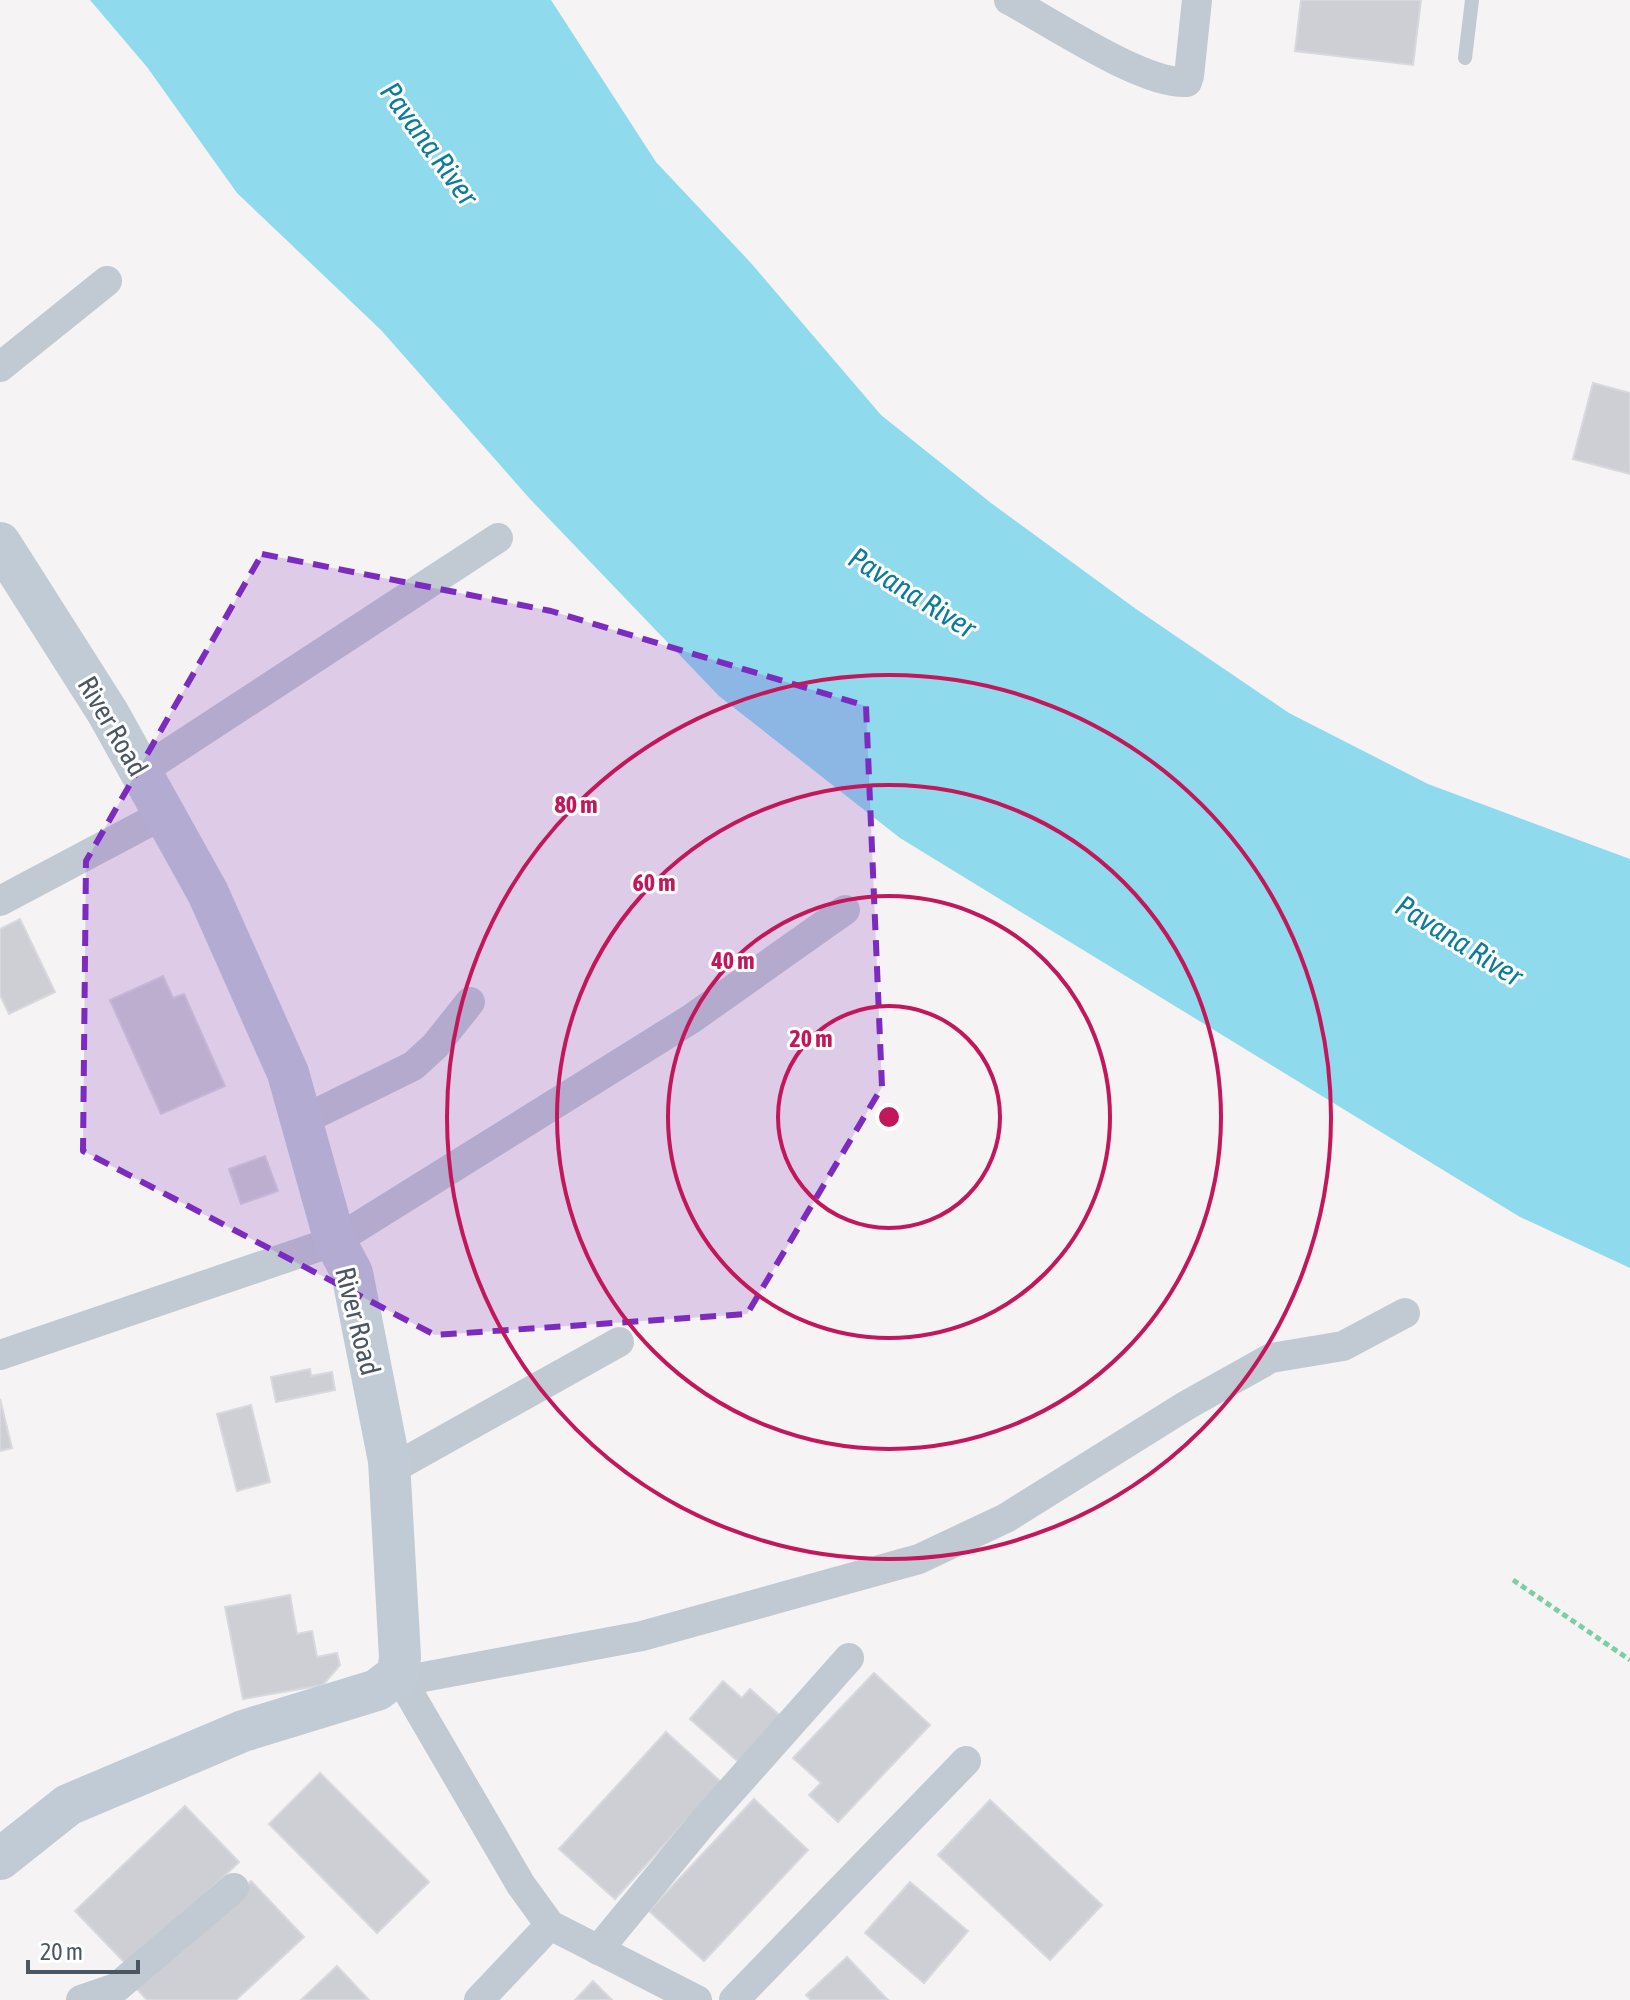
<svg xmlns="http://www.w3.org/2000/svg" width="1630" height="2000" font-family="'Asap Condensed',sans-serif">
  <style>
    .water { fill: #90daee }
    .building { fill: #cdcfd5; stroke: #d7d9de; stroke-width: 2 }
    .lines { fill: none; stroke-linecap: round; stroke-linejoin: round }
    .path { stroke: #7ad0a6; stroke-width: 5; stroke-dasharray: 6 4; stroke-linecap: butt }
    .lane { stroke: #c1cad2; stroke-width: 14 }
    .street { stroke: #c1cad2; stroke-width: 30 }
    .secondary { stroke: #c1cbd6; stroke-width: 42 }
    .marked { fill: #7b2cbf; fill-opacity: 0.2; stroke: #7b2cbf; stroke-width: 6; stroke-dasharray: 16 10; stroke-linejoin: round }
    .ring { fill: none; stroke: #c2185b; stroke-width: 4 }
    .labels { text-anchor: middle; stroke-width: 6; stroke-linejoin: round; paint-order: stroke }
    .street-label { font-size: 28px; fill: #4a5661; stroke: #fff }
    .water-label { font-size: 30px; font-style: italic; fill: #0c7c9b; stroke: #fff }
    .centre { fill: #c2185b; stroke: #fff; stroke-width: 4 }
    .ring-label { font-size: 24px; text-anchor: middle; font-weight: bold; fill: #c2185b; stroke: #fff; stroke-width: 6; stroke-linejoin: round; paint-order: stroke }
  </style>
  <rect width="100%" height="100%" fill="#f5f3f3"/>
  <path class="water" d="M90,0h461l105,162 94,100 131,153 110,88 145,106 153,104 139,71 202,75v409l-110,-51 -620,-379 -181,-142 -189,-197 -149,-169 -144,-137 -90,-126z"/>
  <g class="building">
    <path d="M1301,0h120l-8,65 -118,-14z"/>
    <path d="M1593,383l37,10v81l-57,-15z"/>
    <path d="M20,919l35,73 -46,22 -9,-19v-66z"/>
    <path d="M163,976l10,22 11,-4 41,92 -64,28 -51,-114z"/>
    <path d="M265,1156l13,35 -37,13 -12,-35z"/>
    <path d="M310,1369l1,7 21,-4 3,18 -59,12 -5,-25z"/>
    <path d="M0,1399l12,49 -12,3z"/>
    <path d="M251,1405l19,77 -33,9 -20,-77z"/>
    <path d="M290,1595l7,39 15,-3 5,26 20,-4 3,12 -17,20 -80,14 -18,-92z"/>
    <path d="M874,1673l56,52 -92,97 -29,-27 12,-12 -28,-25z"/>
    <path d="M723,1681l19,17 8,-9 33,29 -41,47 -52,-46z"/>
    <path d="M666,1732l55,50 -106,117 -56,-50z"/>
    <path d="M320,1773l109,109 -52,51 -108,-109z"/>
    <path d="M754,1799l54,51 -104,111 -55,-50z"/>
    <path d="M990,1800l112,105 -52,55 -112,-105z"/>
    <path d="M185,1806l54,56 -110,105 -54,-56z"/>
    <path d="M251,1881l53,56 -68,63h-89l-11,-12z"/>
    <path d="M910,1882l58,49 -44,52 -59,-50z"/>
    <path d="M847,1957l41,43h-77l-5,-5z"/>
    <path d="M337,1966l32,34h-68z"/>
    <path d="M593,1981l19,19h-37z"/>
  </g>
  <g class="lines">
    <path class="path" d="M1513,1580l117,80"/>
    <path class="lane" d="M1465,58l7,-58"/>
    <g class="street">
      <path d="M1009,0c42,22 134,85 178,82l2,-6 8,-76"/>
      <path d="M0,367l107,-86"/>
      <path d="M140,772l358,-234"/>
      <path d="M0,901l164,-87"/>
      <path d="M301,1121l112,-55 22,-20 35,-44"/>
      <path d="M0,1355l335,-114 356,-222 154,-109"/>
      <path d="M390,1470l229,-128"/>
      <path d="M398,1674l123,211 29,40 147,75"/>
      <path d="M402,1681l240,-45 277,-77 87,-41 181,-113 84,-47 72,-12 62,-33"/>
      <path d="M598,1950l107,-130 144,-162"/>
      <path d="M81,2000l35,-12 118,-100"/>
      <path d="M479,2000l71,-75"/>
      <path d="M734,2000l232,-239"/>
    </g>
    <path class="secondary" d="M0,543l108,170 100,180 80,180 47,168 17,32 37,188 11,196 -2,17 -21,16 -134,41 -175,74 -68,54"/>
  </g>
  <path class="marked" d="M262,554l289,57 315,95 16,381 -135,227 -312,21 -352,-184 3,-290z"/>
  <g class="ring">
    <circle cx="889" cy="1117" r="111"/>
    <circle cx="889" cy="1117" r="221"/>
    <circle cx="889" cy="1117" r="332"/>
    <circle cx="889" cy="1117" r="442"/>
  </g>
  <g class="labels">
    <g class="street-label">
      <text transform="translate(113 726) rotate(60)" y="10">River Road</text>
      <text transform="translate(358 1321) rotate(76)" y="10">River Road</text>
    </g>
    <g class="water-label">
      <text transform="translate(429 144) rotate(54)" y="10">Pavana River</text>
      <text transform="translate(912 593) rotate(32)" y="10">Pavana River</text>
      <text transform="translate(1459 941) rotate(32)" y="10">Pavana River</text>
    </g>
  </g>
  <circle cx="889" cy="1117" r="12" class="centre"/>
  <g class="ring-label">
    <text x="576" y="813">80 m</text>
    <text x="654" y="891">60 m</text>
    <text x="733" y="969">40 m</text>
    <text x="811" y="1047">20 m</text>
  </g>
  <path d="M28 1960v12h110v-12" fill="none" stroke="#4a5661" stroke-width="4"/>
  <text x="40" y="1960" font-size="24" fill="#4a5661" stroke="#ffffff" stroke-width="6" paint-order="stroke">20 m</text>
</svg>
